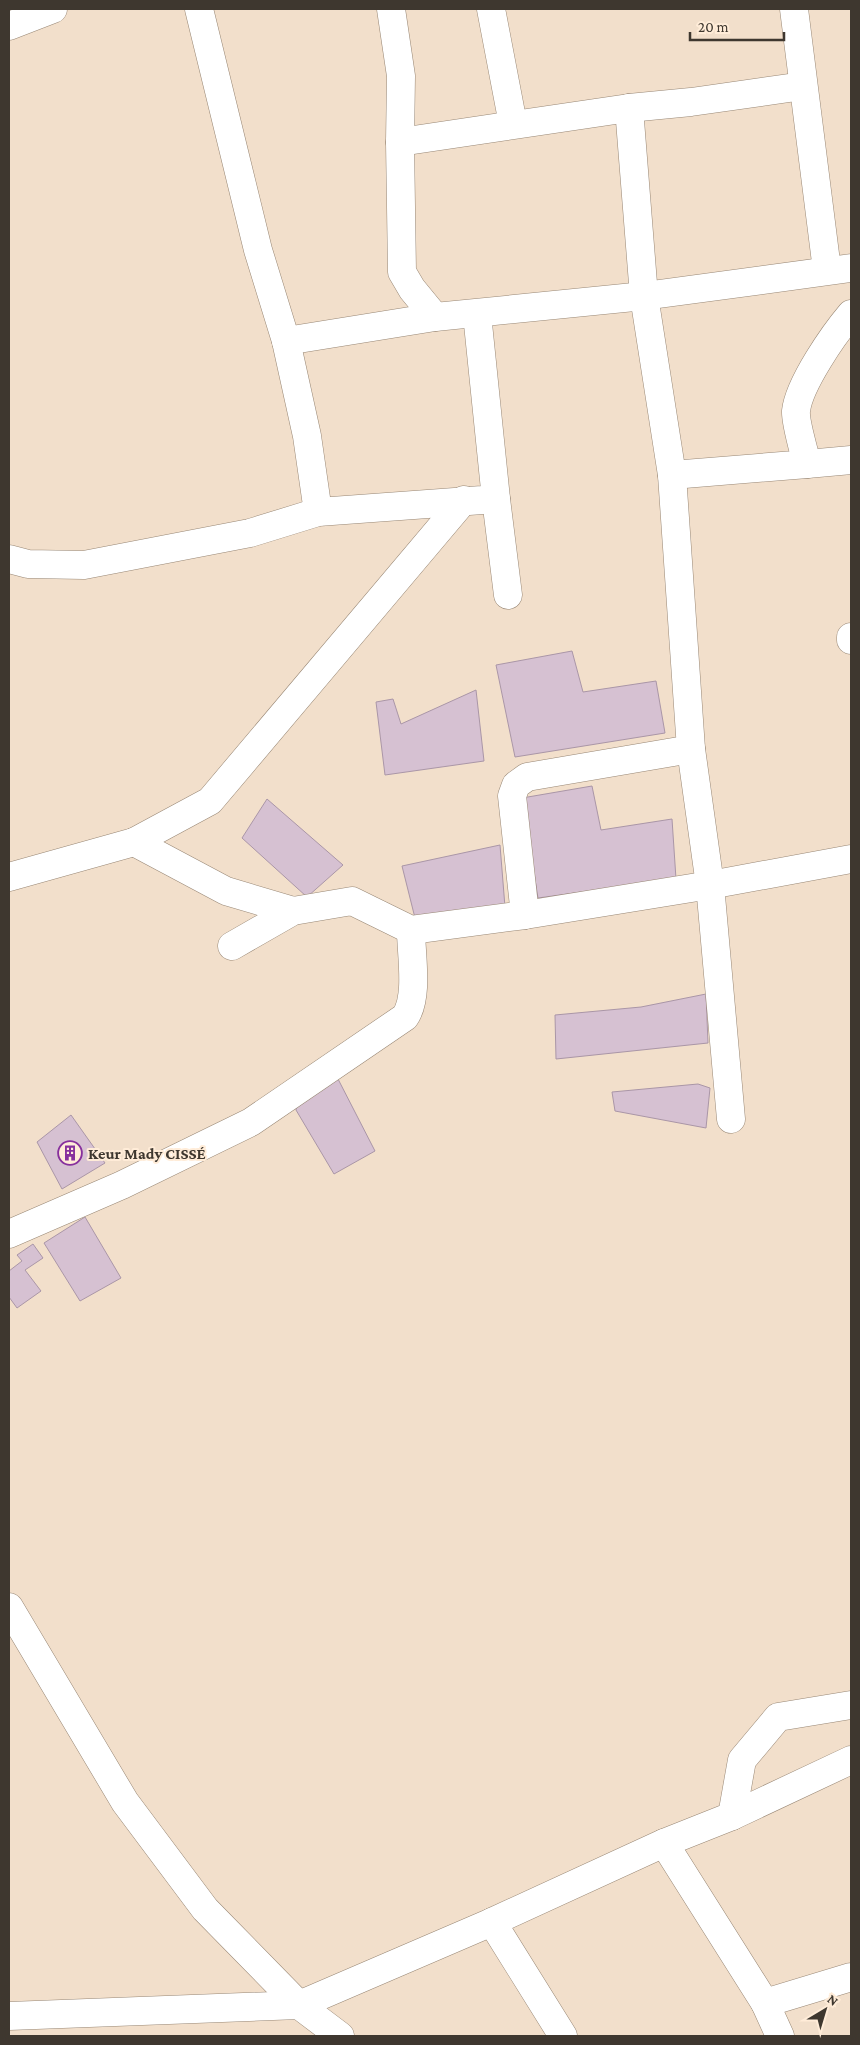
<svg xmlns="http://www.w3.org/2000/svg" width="860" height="2045" font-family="'Crimson Pro',serif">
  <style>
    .building { fill: #d6c1d2; stroke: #aa96a7 }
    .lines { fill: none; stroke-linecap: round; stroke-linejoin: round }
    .minor-casing { stroke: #988775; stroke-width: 29 }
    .minor { stroke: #fff; stroke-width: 28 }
    .labels { text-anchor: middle; stroke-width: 4; stroke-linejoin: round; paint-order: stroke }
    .poi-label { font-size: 16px; font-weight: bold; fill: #3e372f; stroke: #ffecd8; text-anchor: start }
  </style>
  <rect width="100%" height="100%" fill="#f2dfcb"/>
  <g class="building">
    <path d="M572,651l11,41 73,-11 9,52 -150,24 -19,-92z"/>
    <path d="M476,690l8,71 -99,14 -9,-73 17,-3 8,25z"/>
    <path d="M592,786l9,44 71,-11 4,60 -138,19 -16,-100z"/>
    <path d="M267,799l76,66 -36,32 -65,-59z"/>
    <path d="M500,845l5,62 -89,15 -14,-56z"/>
    <path d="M706,994l2,49 -152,16 -1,-44 86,-8z"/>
    <path d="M338,1079l37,72 -41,23 -38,-64 1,-8z"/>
    <path d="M698,1084l12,4 -4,40 -91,-17 -3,-19z"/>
    <path d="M71,1115l34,48 -43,26 -25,-47z"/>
    <path d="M85,1217l36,61 -41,23 -36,-58z"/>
    <path d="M33,1244l10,14 -18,12 16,21 -24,17 -8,-11v-26l13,-10 -5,-6z"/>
  </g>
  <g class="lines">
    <g class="minor-casing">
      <g id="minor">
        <path d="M199,9l59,241 28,91 21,95 11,76"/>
        <path d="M391,9l10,67 -1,66 2,130 10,17 23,28"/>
        <path d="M491,9l22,115"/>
        <path d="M794,9l33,261"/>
        <path d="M9,26l44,-17"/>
        <path d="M629,108l15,188 28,179 19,274 19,136 21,234"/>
        <path d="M400,142l229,-34 62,-6 112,-16"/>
        <path d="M286,341l149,-24 209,-21 207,-28"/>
        <path d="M807,464l44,-4"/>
        <path d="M672,475l135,-11c-3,-13 -12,-42 -11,-53 3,-27 38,-77 55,-97"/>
        <path d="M496,499l12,96"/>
        <path d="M9,559l19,5 56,1 166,-32 68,-21 178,-13 -19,-185"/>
        <path d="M851,637v3"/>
        <path d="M134,842l92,49 67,20"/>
        <path d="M9,877l125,-35 76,-41 254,-301"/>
        <path d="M525,915l-13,-119 4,-11 11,-8 164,-28"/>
        <path d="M232,946l61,-35 59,-10 59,29 114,-15 185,-30 141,-26"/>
        <path d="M9,1234l113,-49 129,-63 154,-105c14,-20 6,-63 6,-87"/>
        <path d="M9,1607l116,195 80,107 94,96 41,31"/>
        <path d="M732,1816l10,-56 36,-43 73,-12"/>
        <path d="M664,1843l101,160 15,33"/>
        <path d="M492,1922l71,114"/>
        <path d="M765,2003l86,-26"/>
        <path d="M9,2016l290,-11 193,-83 172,-79 68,-27 119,-56"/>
      </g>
    </g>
    <use href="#minor" class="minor"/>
  </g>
  <defs>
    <g id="building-ring" transform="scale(1.25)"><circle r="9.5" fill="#ffecd8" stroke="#87309d" stroke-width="1.5"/><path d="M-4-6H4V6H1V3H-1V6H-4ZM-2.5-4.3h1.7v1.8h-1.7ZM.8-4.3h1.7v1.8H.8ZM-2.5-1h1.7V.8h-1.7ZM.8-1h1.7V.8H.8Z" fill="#87309d"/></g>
  </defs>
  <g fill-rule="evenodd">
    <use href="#building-ring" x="70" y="1153"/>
  </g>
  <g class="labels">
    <g class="poi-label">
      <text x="88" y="1159">Keur Mady CISSÉ</text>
    </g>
  </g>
  <rect width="860" height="2045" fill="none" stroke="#3e372f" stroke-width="20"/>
  <g transform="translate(825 2010) rotate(38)" stroke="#ffecd8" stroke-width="4" paint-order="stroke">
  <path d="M0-4L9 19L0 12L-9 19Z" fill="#3e372f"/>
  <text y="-8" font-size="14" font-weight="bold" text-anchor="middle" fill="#3e372f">N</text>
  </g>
  <path d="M690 32v8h94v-8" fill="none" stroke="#3e372f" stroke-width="2.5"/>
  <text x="698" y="32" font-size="15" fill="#3e372f" stroke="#ffecd8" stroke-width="4" paint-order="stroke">20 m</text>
</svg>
